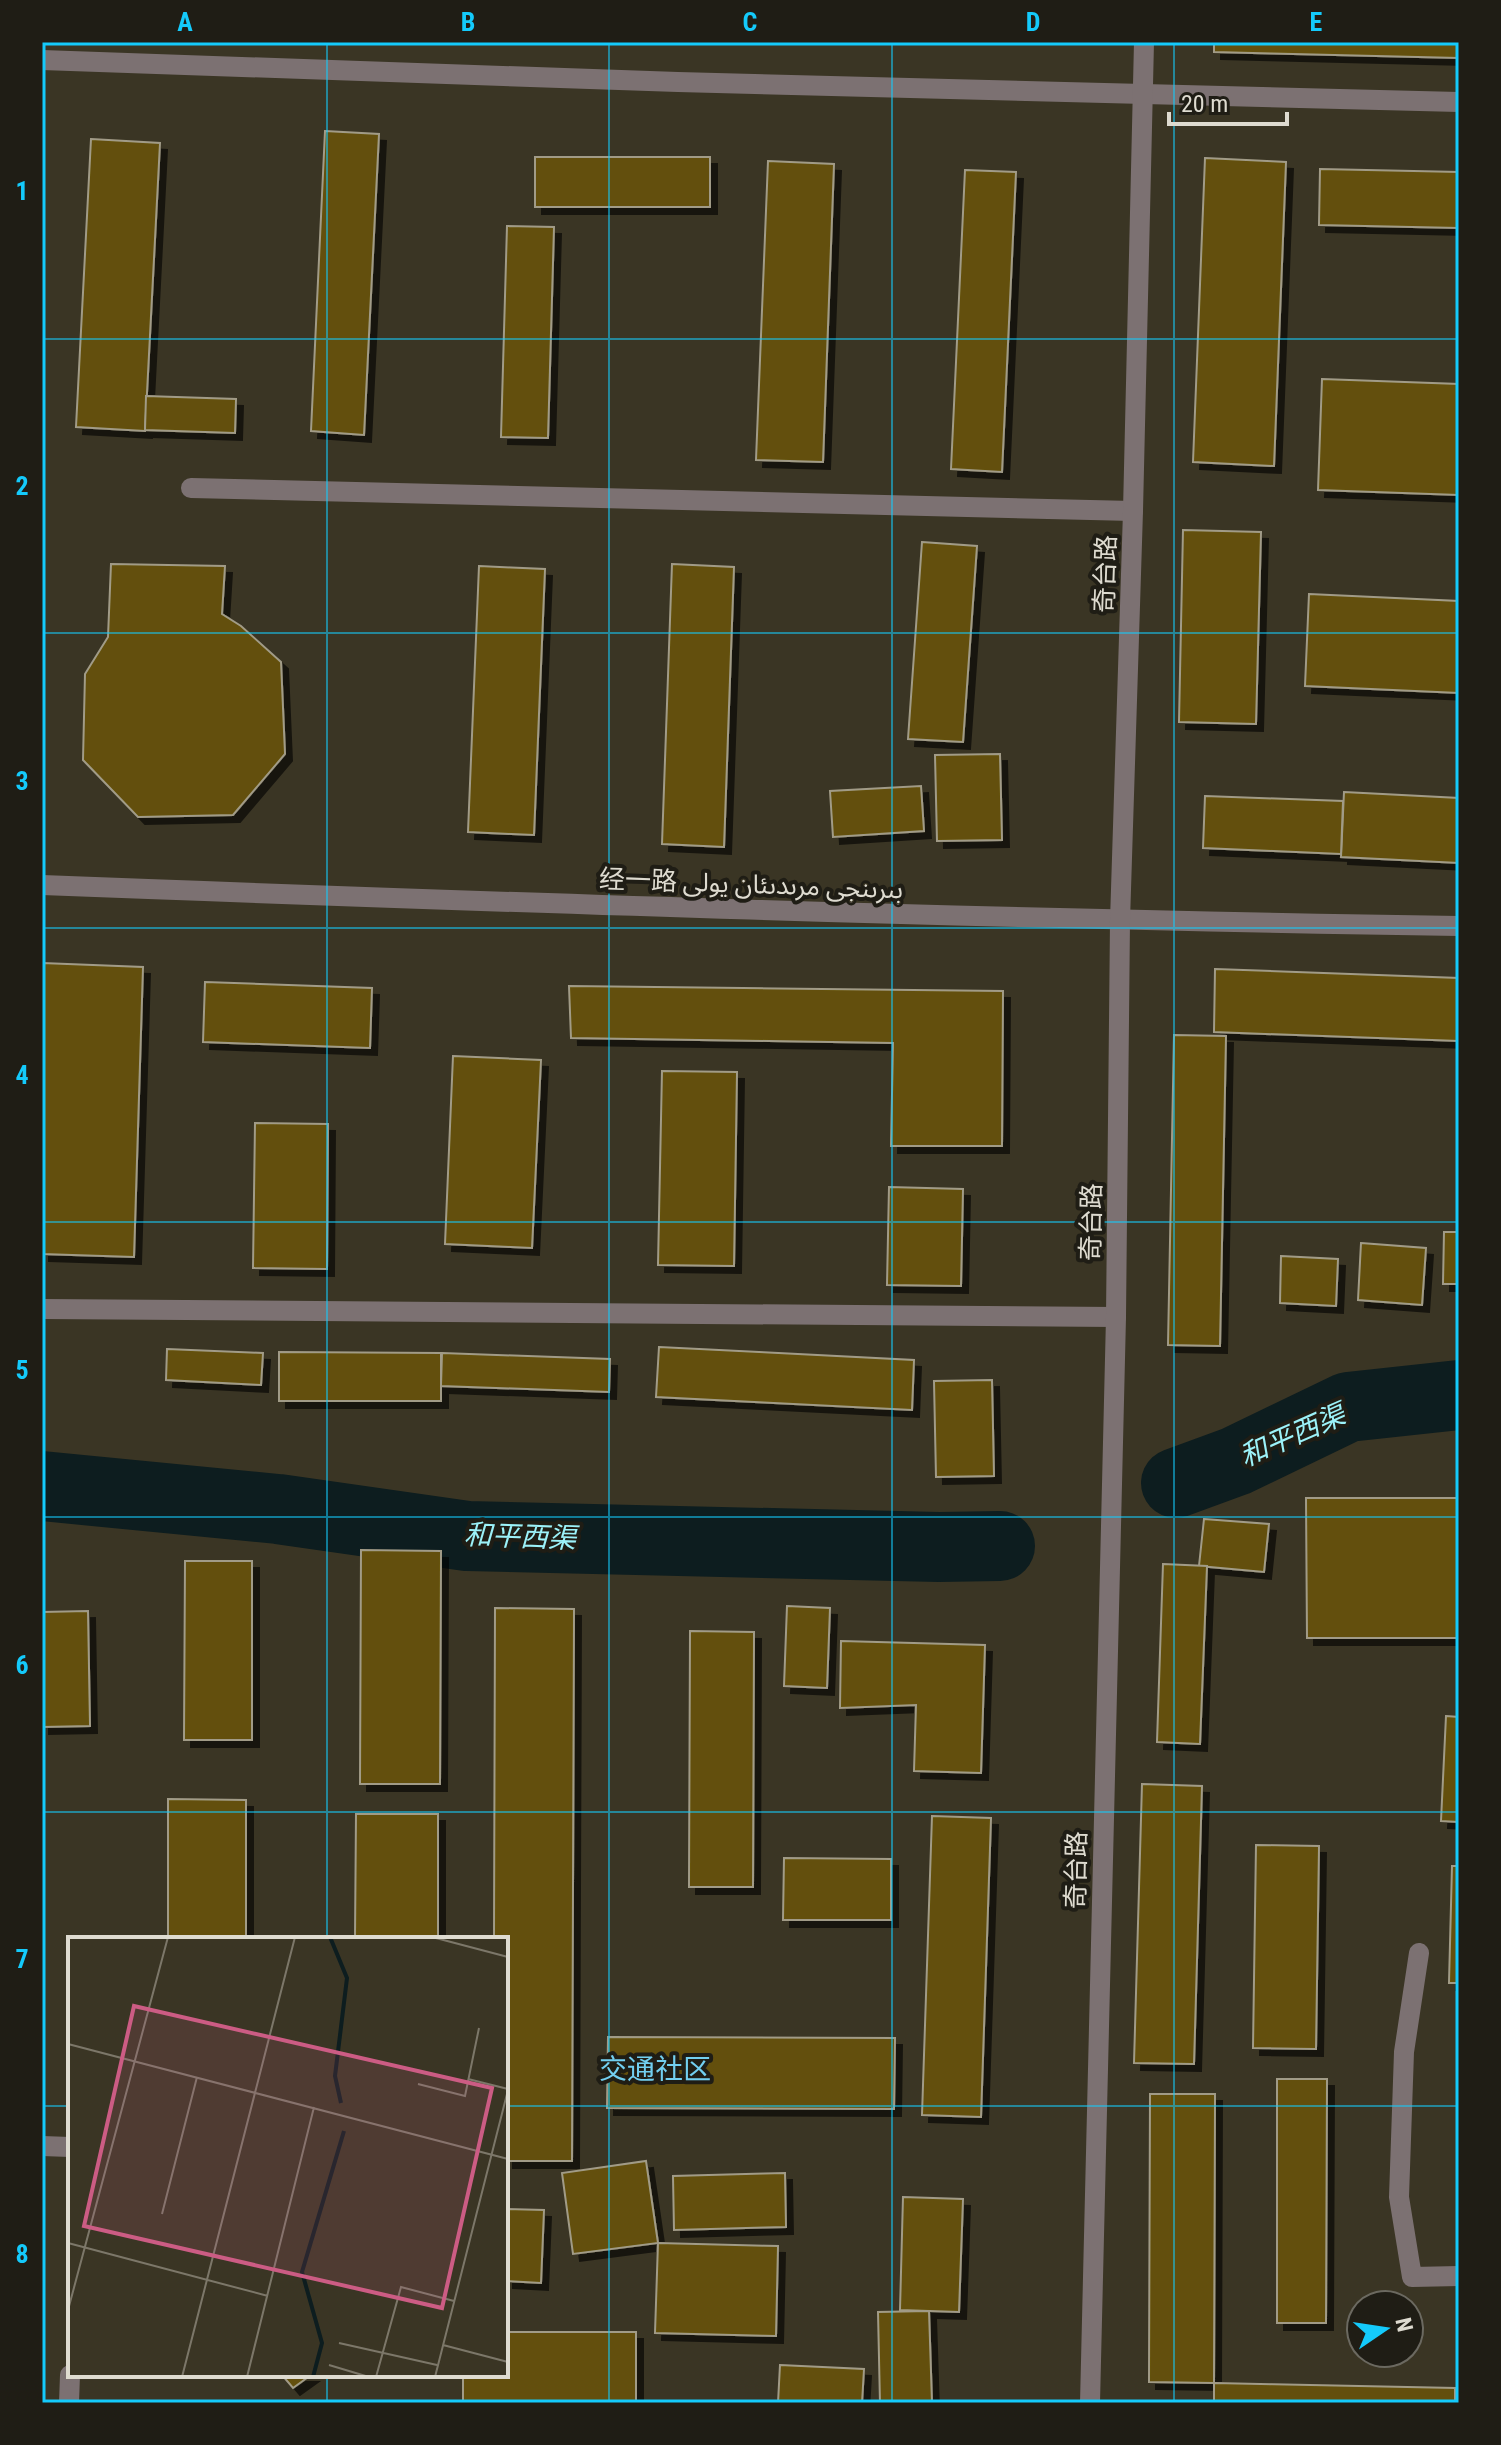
<svg xmlns="http://www.w3.org/2000/svg" width="1501" height="2445" font-family="'Roboto Condensed','Noto Sans Arabic','Noto Sans SC',sans-serif">
  <style>
    .lines { fill: none; stroke-linecap: round; stroke-linejoin: round }
    .river { stroke: #0d1d1f; stroke-width: 70 }
    .building { fill: #635007; stroke: #a19b87; stroke-width: 2; filter: url(#shadow) }
    .minor { stroke: #7c7172; stroke-width: 20 }
    .grid { fill: none; stroke: #14cafb; stroke-width: 2; stroke-opacity: 0.55 }
    .labels { text-anchor: middle; stroke-width: 8; stroke-linejoin: round; paint-order: stroke }
    .street-label { font-size: 26px; fill: #dedbd0; stroke: #1f1d15 }
    .water-label { font-size: 28px; font-style: italic; fill: #9cf2f9; stroke: #1f1d15 }
    .neighbourhood-label { font-size: 28px; fill: #72cff0; stroke: #1f1d15 }
    .inset-river { fill: none; stroke: #0d1d1f; stroke-width: 4 }
    .inset-road { fill: none; stroke: #7c7769; stroke-width: 2 }
    .view { fill: #cc5c84; fill-opacity: 0.15; stroke: #cc5c84; stroke-width: 4 }
    .inset-edge { fill: none; stroke: #dedbd0; stroke-width: 4 }
    .neatline { fill: none; stroke: #14cafb; stroke-width: 3 }
    .grid-label { font-size: 26px; text-anchor: middle; font-weight: bold; fill: #14cafb }
  </style>
  <defs>
    <filter id="shadow"><feDropShadow dx="7" dy="7" stdDeviation="0" flood-color="#0009"/></filter>
  </defs>
  <rect width="100%" height="100%" fill="#3a3524"/>
  <g class="lines">
    <g class="river">
      <path d="M1176,1483l60,-22 112,-54 111,-12"/>
      <path d="M42,1486l236,23 189,27 472,11 61,-1"/>
    </g>
  </g>
  <g class="building">
    <path d="M1214,42h245v16l-245,-6z"/>
    <path d="M325,131l54,3 -15,301 -53,-4z"/>
    <path d="M91,139l69,4 -15,288 -69,-4z"/>
    <rect x="535" y="157" width="175" height="50"/>
    <path d="M1205,158l81,4 -12,304 -81,-4z"/>
    <path d="M768,161l66,3 -11,298 -67,-2z"/>
    <path d="M1320,169l139,3v56l-140,-3z"/>
    <path d="M965,170l51,2 -14,300 -51,-3z"/>
    <path d="M507,226l47,1 -6,211 -47,-1z"/>
    <path d="M1322,379l137,5v111l-141,-5z"/>
    <path d="M146,396l90,3 -1,34 -90,-3z"/>
    <path d="M1183,530l78,2 -5,192 -77,-2z"/>
    <path d="M922,542l55,4 -14,196 -55,-3z"/>
    <path d="M111,564l114,2 -3,48 19,12 40,36 4,92 -52,61 -95,2 -55,-57 2,-86 23,-37z"/>
    <path d="M672,564l62,3 -10,280 -62,-3z"/>
    <path d="M479,566l66,3 -11,266 -66,-3z"/>
    <path d="M1309,594l150,7v92l-154,-7z"/>
    <path d="M1000,754l2,86 -65,1 -2,-86z"/>
    <path d="M921,786l3,45 -91,6 -3,-46z"/>
    <path d="M1344,792l115,6v65l-118,-6z"/>
    <path d="M1205,796l138,5 -2,53 -138,-6z"/>
    <path d="M42,963l101,4 -9,290 -92,-3z"/>
    <path d="M1215,969l244,9v63l-245,-9z"/>
    <path d="M205,982l167,6 -2,60 -167,-6z"/>
    <path d="M569,986l434,5 -1,155h-111l2,-103 -322,-5z"/>
    <path d="M1174,1035l52,1 -6,310 -52,-1z"/>
    <path d="M453,1056l88,4 -9,188 -87,-4z"/>
    <path d="M662,1071l75,1 -3,194 -76,-1z"/>
    <path d="M255,1123l73,1 -1,145 -74,-1z"/>
    <path d="M889,1187l74,2 -2,97 -74,-1z"/>
    <path d="M1444,1232h15v52h-16z"/>
    <path d="M1361,1243l65,5 -4,57 -64,-5z"/>
    <path d="M1281,1256l57,3 -2,47 -56,-3z"/>
    <path d="M659,1347l255,13 -2,50 -256,-13z"/>
    <path d="M167,1349l96,4 -2,32 -95,-5z"/>
    <path d="M279,1352l162,1v48h-162z"/>
    <path d="M442,1353l168,6 -1,33 -168,-6z"/>
    <path d="M992,1380l2,96 -58,1 -2,-96z"/>
    <path d="M1306,1498h153v140h-152z"/>
    <path d="M1204,1519l65,5 -5,48 -65,-6z"/>
    <path d="M361,1550l80,1 -1,233h-80z"/>
    <path d="M185,1561h67v179h-68z"/>
    <path d="M1163,1564l44,2 -7,178 -43,-2z"/>
    <path d="M787,1606l43,2 -3,80 -43,-2z"/>
    <path d="M495,1608l79,1 -2,552h-66v-222h-12z"/>
    <path d="M88,1611l2,115 -48,1v-115z"/>
    <path d="M690,1631l64,1 -1,255h-64z"/>
    <path d="M841,1641l144,4 -4,128 -67,-2 2,-66 -76,3z"/>
    <path d="M1446,1716l13,1v105l-18,-1z"/>
    <path d="M1142,1784l60,2 -8,278 -60,-1z"/>
    <path d="M168,1799l78,1v139h-78z"/>
    <path d="M356,1814h82v125h-83z"/>
    <path d="M932,1816l59,2 -10,299 -59,-2z"/>
    <path d="M1256,1845l63,1 -3,203 -63,-1z"/>
    <path d="M784,1858l107,1v61h-108z"/>
    <path d="M1452,1866h7v117h-10z"/>
    <path d="M608,2037l287,1 -1,71 -287,-1z"/>
    <path d="M1277,2079h50l-1,244h-49z"/>
    <path d="M1150,2094h65l-1,289 -65,-1z"/>
    <path d="M646,2161l12,82 -85,11 -11,-81z"/>
    <path d="M785,2173l1,54 -112,3 -1,-54z"/>
    <path d="M903,2197l60,2 -4,113 -59,-2z"/>
    <path d="M506,2209l38,1 -3,73 -35,-2z"/>
    <path d="M658,2243l120,3 -2,90 -121,-3z"/>
    <path d="M929,2311l3,92h-52l-2,-91z"/>
    <path d="M506,2332h130v71h-173v-28h43z"/>
    <path d="M780,2365l84,4 -2,34h-84z"/>
    <path d="M282,2375h29l-18,13z"/>
    <path d="M1214,2383l241,5v15h-241z"/>
  </g>
  <g class="lines">
    <g class="minor">
      <path d="M42,60l636,22 781,20"/>
      <path d="M191,488l942,23"/>
      <path d="M42,885c472,18 944,34 1417,41"/>
      <path d="M42,1309l1074,8"/>
      <path d="M1419,1953l-15,99 -5,145 13,80 47,-1"/>
      <path d="M42,2146l28,1"/>
      <path d="M69,2403l1,-28"/>
      <path d="M1090,2403l26,-1086 4,-396 13,-410 11,-469"/>
    </g>
  </g>
  <path class="grid" d="M327,42v1897M609,42v2361M892,42v2361M1174,42v2361M42,339h1417M42,633h1417M42,928h1417M42,1222h1417M42,1517h1417M42,1812h1417M42,2106h28M506,2106h953M327,2375v28"/>
  <g class="labels">
    <g class="street-label">
      <text transform="translate(1105 574) rotate(-88)" y="9">奇台路</text>
      <text transform="translate(751 884) rotate(2)" y="9">经一路 بىرىنجى مرىدىئان يولى</text>
      <text transform="translate(1091 1222) rotate(-89)" y="9">奇台路</text>
      <text transform="translate(1076 1870) rotate(-89)" y="9">奇台路</text>
    </g>
    <g class="water-label">
      <text transform="translate(1292 1435) rotate(-24)" y="10">和平西渠</text>
      <text transform="translate(520 1536) rotate(2)" y="10">和平西渠</text>
    </g>
    <g class="neighbourhood-label">
      <text x="655" y="2079">交通社区</text>
    </g>
  </g>
  <g transform="translate(68 1937)">
    <rect width="440" height="440" fill="#3a3524"/>
    <path class="inset-river" d="M262,0l17,41 -12,98 6,27M245,440l9,-34 -20,-71 42,-141"/>
    <path class="inset-road" d="M364,0l76,20M0,107l440,115M400,142l40,10M350,147l47,12 14,-68M94,277l35,-137M0,306l200,53M0,373l100,-373M271,406l98,22M375,408l65,17M261,428l40,12M114,440l113,-440M179,440l67,-270M308,440l25,-90 53,14M367,440l73,-287"/>
    <path class="view" d="M66,69l358,82 -50,220 -358,-82z"/>
    <rect width="440" height="440" class="inset-edge"/>
  </g>
  <rect width="1501" height="2445" fill="none" stroke="#1f1d15" stroke-width="88"/>
  <g transform="translate(1385 2329) rotate(77)"><circle r="38" fill="#1f1d15" stroke="#6b6960" stroke-width="2"/>
  <path d="M0-6L14 30L0 20L-14 30Z" fill="#14cafb"/>
  <text y="-12" font-size="22" font-weight="bold" text-anchor="middle" fill="#dedbd0">N</text>
  </g>
  <path d="M1169 112v12h118v-12" fill="none" stroke="#dedbd0" stroke-width="4"/>
  <text x="1181" y="112" font-size="24" fill="#dedbd0" stroke="#1f1d15" stroke-width="6" paint-order="stroke">20 m</text>
  <rect x="44" y="44" width="1413" height="2357" class="neatline"/>
  <g class="grid-label">
    <text x="185" y="31">A</text>
    <text x="468" y="31">B</text>
    <text x="750" y="31">C</text>
    <text x="1033" y="31">D</text>
    <text x="1316" y="31">E</text>
    <text x="22" y="200">1</text>
    <text x="22" y="495">2</text>
    <text x="22" y="790">3</text>
    <text x="22" y="1084">4</text>
    <text x="22" y="1379">5</text>
    <text x="22" y="1674">6</text>
    <text x="22" y="1968">7</text>
    <text x="22" y="2263">8</text>
  </g>
</svg>
